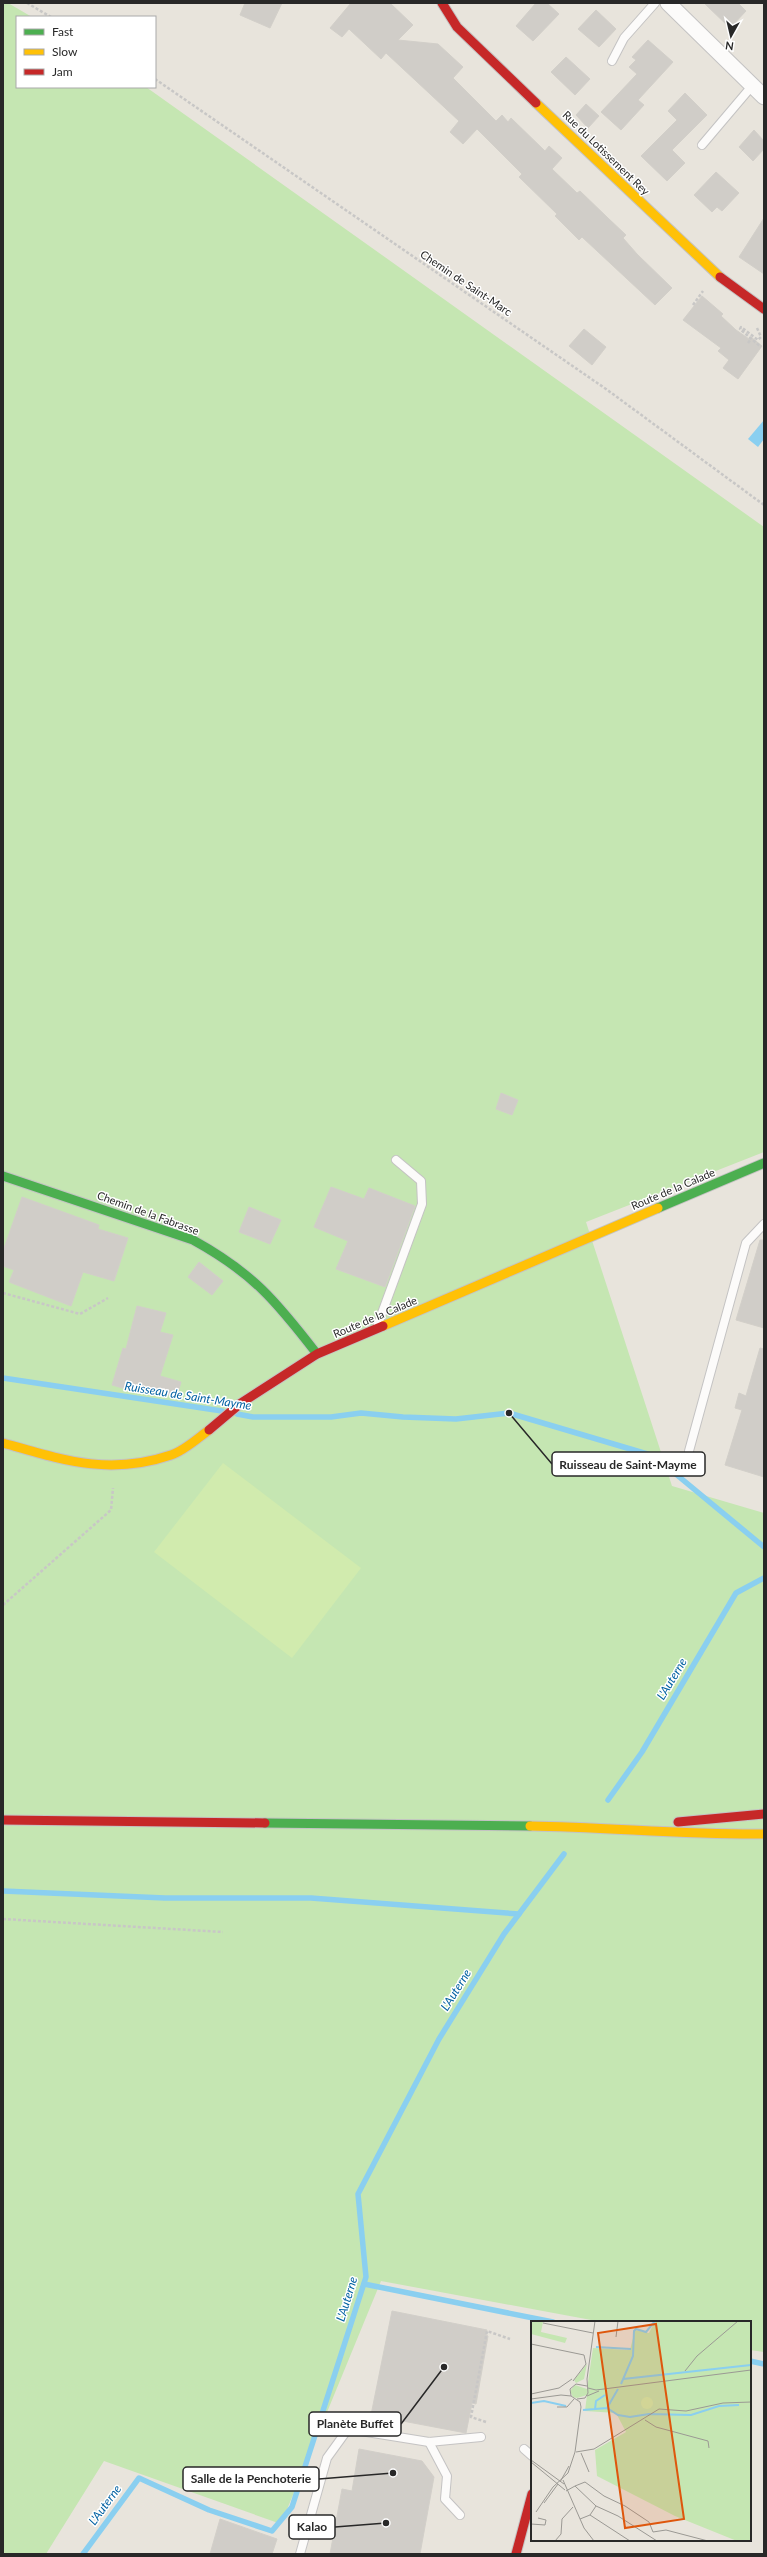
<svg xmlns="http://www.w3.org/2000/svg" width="767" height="2557" font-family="Lato,sans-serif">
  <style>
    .green { fill: #c5e6b2 }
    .pitch { fill: #d1ebae }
    .water { fill: #8acff0 }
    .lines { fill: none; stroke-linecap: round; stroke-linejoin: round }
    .stream { stroke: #8acff0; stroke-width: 5.5 }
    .building { fill: #d0cdc8; stroke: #d2cfc9 }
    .lane-casing { stroke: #c4c3c3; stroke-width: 10 }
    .street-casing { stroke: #c4c3c3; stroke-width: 17 }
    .fast-casing { stroke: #c4c3c3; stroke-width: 11 }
    .slow-casing { stroke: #c4c3c3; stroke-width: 11 }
    .jam-casing { stroke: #c4c3c3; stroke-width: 11 }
    .path { stroke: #c8c7c6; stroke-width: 2.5; stroke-dasharray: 3 2; stroke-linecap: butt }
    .lane { stroke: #fcfbfa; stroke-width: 8 }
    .street { stroke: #fcfbfa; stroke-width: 15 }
    .fast { stroke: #4caf50; stroke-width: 9 }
    .slow { stroke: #ffc107; stroke-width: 9 }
    .jam { stroke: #c62828; stroke-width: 9 }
    .labels { text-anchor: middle; stroke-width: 3; stroke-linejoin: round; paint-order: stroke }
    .street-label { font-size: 11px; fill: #282828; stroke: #fff }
    .water-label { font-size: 12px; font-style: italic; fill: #0261a2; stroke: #fff }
    .inset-river { fill: none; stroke: #8acff0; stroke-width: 2 }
    .inset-road { fill: none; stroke: #9b9994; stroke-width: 1 }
    .view { fill: #de570d; fill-opacity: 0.15; stroke: #de570d; stroke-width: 2 }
    .inset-edge { fill: none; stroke: #282828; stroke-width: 2 }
    .leader { fill: none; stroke: #282828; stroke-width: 1.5 }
    .callout-dot { fill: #282828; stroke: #fff; stroke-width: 1.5 }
    .callout { fill: #fff; stroke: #282828; stroke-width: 1.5 }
    .callout-label { font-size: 12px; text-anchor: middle; font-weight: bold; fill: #282828 }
  </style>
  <rect width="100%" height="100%" fill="#e8e4dc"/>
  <path class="green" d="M3,3h5l24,14h-15v70h129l618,440v625l-178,70 86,264 92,27v839l-14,-2v-28h-148l-221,-41 -100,243 -177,-63 -58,93h-43z"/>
  <path class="pitch" d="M223,1463l138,105 -69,90 -138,-106z"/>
  <path class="water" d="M764,420v19l-6,8 -10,-8z"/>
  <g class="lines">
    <g class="stream">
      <path d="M3,1378l219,33"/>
      <path d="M237,1414l16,3h78l30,-4 42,4 53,2 53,-6 145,43 110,91"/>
      <path d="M608,1800l34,-48 94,-159 28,-15"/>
      <path d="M3,1891l162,7h146l208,16"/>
      <path d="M364,2284l189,38"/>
      <path d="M750,2361l14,3"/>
      <path d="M83,2554l56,-76 70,32 63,21 20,-24 74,-230 -8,-83 81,-155 65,-105 60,-80"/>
    </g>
  </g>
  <g class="building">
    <path d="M245,3h37l-12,25 -30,-13z"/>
    <path d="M351,3h39l23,22 -15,15 40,4 25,23 -10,11 43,43 6,-6 6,7 3,-4 34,33 4,-5 13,12 -10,11 25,24 3,-2 28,27 18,17 -3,3 14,16 35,34 -17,17 -73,-68 -3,3 -24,-24 2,-2 -38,-37 3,-3 -45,-45 -14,15 -13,-12 9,-11 -73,-68 -5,6 -32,-30 -7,8 -12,-9z"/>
    <path d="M536,3h11l12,11 -26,27 -17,-15z"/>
    <path d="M704,3h34l8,8 -16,17z"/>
    <path d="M596,10l20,19 -17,18 -21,-18z"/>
    <path d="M648,40l25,22 -35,38 6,5 -23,25 -20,-18 36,-38 -8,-7 7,-7 -4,-3z"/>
    <path d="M566,57l24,22 -15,16 -24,-23z"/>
    <path d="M685,93l22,22 -35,35 13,13 -18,18 -26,-25 36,-36 -9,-9z"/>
    <path d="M586,104l13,12 -11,12 -12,-13z"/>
    <path d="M754,130l10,11v8l-11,12 -14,-14z"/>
    <path d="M716,172l23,21 -17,18 -5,-4 -5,5 -18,-17z"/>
    <path d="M764,218v56l-25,-17z"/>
    <path d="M702,296l21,18 -2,2 15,14 13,9 2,-2 11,9 -24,33 -15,-11 6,-8 -11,-9 3,-3 -38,-28z"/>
    <path d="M584,329l22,18 -14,18 -23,-19z"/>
    <path d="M501,1093l17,7 -6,15 -16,-6z"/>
    <path d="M331,1187l33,12 5,-11 46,18 -30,81 -49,-18 12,-28 -34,-14z"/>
    <path d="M22,1197l77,28 -1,4 30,9 -14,43 -31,-9 -12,34 -62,-24 5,-12 -11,-4v-15z"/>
    <path d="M249,1207l32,13 -11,24 -31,-12z"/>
    <path d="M760,1240h4v88l-28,-8z"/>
    <path d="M199,1262l24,19 -11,14 -24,-18z"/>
    <path d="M137,1306l29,7 -6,19 13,3 -13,41 21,6 -4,14 -44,-5 -21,-6 11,-37 3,1z"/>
    <path d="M760,1348l4,1v128l-39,-12 17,-55 -7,-2 4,-15 7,3z"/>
    <path d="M392,2311l95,19 -1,5 2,1 -12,68 -4,-1 -6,30 -95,-18z"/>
    <path d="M359,2449l63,12 12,16 -14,77h-90l12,-65 10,2z"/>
    <path d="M220,2519l57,20 -5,15h-62z"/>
  </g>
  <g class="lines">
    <g class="lane-casing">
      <g id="lane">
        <path d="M612,61l12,-23 31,-35"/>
        <path d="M702,145l50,-59"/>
        <path d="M378,1324l44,-120 -1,-23 -25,-21"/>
        <path d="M689,1451l57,-208 18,-19"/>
        <path d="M429,2442l18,34 -2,23 15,16"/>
        <path d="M524,2449l8,7"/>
        <path d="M300,2554l27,-96 21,-29 81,13 52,-5"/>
      </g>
    </g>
    <g class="street-casing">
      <path id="street" d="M668,3l96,94"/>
    </g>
    <g class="fast-casing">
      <g id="fast">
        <path d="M3,1176l190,64c60,33 83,61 124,114"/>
        <path d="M658,1208l106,-45"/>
        <path d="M265,1823l265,3"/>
      </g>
    </g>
    <g class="slow-casing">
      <g id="slow">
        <path d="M536,103l184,174"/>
        <path d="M383,1326l275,-118"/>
        <path d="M3,1443c60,17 106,33 168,12 13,-4 27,-17 38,-25"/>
        <path d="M530,1826c78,1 156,9 234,8"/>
      </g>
    </g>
    <g class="jam-casing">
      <g id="jam">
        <path d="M442,3l15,24 79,76"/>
        <path d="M720,277l44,32"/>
        <path d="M209,1430l32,-27 76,-49 66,-28"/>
        <path d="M3,1820l262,3"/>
        <path d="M678,1822l86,-8"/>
        <path d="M516,2554l16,-60"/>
      </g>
    </g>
    <g class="path">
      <path d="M27,3l24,14"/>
      <path d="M155,79l451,310 158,116"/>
      <path d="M693,305l10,-14"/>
      <path d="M757,328l4,9 -3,3 -17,-13 -1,2 21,18"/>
      <path d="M748,343l3,-4"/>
      <path d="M3,1293l77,21 28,-16"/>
      <path d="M3,1605l108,-95 2,-22"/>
      <path d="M3,1919l220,13"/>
      <path d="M486,2422l-15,-5 16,-86 23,8"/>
    </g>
    <use href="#lane" class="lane"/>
    <use href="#street" class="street"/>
    <use href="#fast" class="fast"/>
    <use href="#slow" class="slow"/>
    <use href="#jam" class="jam"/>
  </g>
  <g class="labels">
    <g class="street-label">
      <text transform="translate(606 153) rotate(44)" y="4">Rue du Lotissement Rey</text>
      <text transform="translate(466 283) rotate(34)" y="4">Chemin de Saint-Marc</text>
      <text transform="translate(673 1189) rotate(-23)" y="4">Route de la Calade</text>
      <text transform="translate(148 1213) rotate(20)" y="4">Chemin de la Fabrasse</text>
      <text transform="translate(375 1317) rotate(-23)" y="4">Route de la Calade</text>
    </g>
    <g class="water-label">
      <text transform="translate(188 1396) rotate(9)" y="4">Ruisseau de Saint-Mayme</text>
      <text transform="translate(672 1679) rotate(-59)" y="4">L'Auterne</text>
      <text transform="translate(456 1990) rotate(-58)" y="4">L'Auterne</text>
      <text transform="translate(347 2299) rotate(-73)" y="4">L'Auterne</text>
      <text transform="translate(105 2505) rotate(-54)" y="4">L'Auterne</text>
    </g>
  </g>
  <g transform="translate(531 2321)">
    <rect width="220" height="220" fill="#e8e4dc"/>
    <path d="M0,0l12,1 -2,10 26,6 -2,5 -34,-9zM124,0h96v220h-14l-62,-25 -78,-40 -2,-26 31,-18 -10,-19 -31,-2 2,-16 -10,3 -4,-1 -3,-6 5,-6 12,4 6,-41 37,2 5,-20 14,3zM56,43l-3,15 -8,4 -2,-3z" fill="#c5e6b2"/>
    <path d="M110 82a6 6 0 1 1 12 0a6 6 0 1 1-12 0Z" fill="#d1ebae"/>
    <path class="inset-river" d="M65,26l35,2M92,58l128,-14M90,63l12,-28 1,-25 2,-2 10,3 9,-11M0,82l13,-2 22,5M76,87l11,7 12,2 19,-3 42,1 28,-9 20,-1M64,88l1,-8 9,-6M52,89l24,-2 11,-19"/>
    <path class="inset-road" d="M12,2l50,10M85,16l2,-16M0,23l53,11 2,9 -13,17M154,50l12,-15 41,-35M57,67l8,2 155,-20M0,73l28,-6 13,-9M56,75l12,-5M0,78l30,-4 10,1M46,78l8,-1 3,-5 -1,-14 8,-58M26,86h10l7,-8M114,99l11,7 52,14 1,7M45,131l18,-3 65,-40 27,2 37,-8 28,-1M50,132l8,19M0,139l33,24M0,141l34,28M32,159l21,48 10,13M29,161l9,-16M44,165l10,-4 19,14 21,10 24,16 4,10M35,170l9,-5 21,20 22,10 39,25M13,182l14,-19M5,191l17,-25 15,-14 7,-21 6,-45 -1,-5 -9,-6 -1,-7 6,-5 11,2M59,194l40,26M49,198l10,-4 6,-9M0,203l14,1 1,-5 -8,-2M122,211l13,-2 42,11M24,220l6,-7 1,-15 11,-12"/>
    <path class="view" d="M125,3l28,195 -59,9 -27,-195z"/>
    <rect width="220" height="220" class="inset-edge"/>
  </g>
  <path class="leader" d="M509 1413L552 1464M444 2367L401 2424M393 2473L319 2479M386 2523L335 2527"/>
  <g class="callout-dot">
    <circle cx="509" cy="1413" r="4"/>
    <circle cx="444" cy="2367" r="4"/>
    <circle cx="393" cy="2473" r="4"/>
    <circle cx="386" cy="2523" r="4"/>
  </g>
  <g class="callout">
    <rect x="552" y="1452" width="153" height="24" rx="4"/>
    <rect x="309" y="2412" width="92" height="24" rx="4"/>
    <rect x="183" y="2467" width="136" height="24" rx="4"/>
    <rect x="289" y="2515" width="46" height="24" rx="4"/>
  </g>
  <g class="callout-label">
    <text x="628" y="1469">Ruisseau de Saint-Mayme</text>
    <text x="355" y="2428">Planète Buffet</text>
    <text x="251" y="2483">Salle de la Penchoterie</text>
    <text x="312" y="2531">Kalao</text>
  </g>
  <rect width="767" height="2557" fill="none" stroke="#282828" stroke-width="8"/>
  <rect x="16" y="16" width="140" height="72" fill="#ffffff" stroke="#a9a9a9"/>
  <rect x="24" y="29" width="20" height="6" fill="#4caf50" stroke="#a9a9a9"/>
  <text x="52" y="36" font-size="12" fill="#282828">Fast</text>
  <rect x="24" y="49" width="20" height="6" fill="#ffc107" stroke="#a9a9a9"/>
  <text x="52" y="56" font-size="12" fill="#282828">Slow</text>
  <rect x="24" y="69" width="20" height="6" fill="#c62828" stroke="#a9a9a9"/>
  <text x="52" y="76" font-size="12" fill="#282828">Jam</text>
  <g transform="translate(731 36) rotate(188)" stroke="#ffffff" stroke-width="3" paint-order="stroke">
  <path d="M0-3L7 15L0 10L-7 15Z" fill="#282828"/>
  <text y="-6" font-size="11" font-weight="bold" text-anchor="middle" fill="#282828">N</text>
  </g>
</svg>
